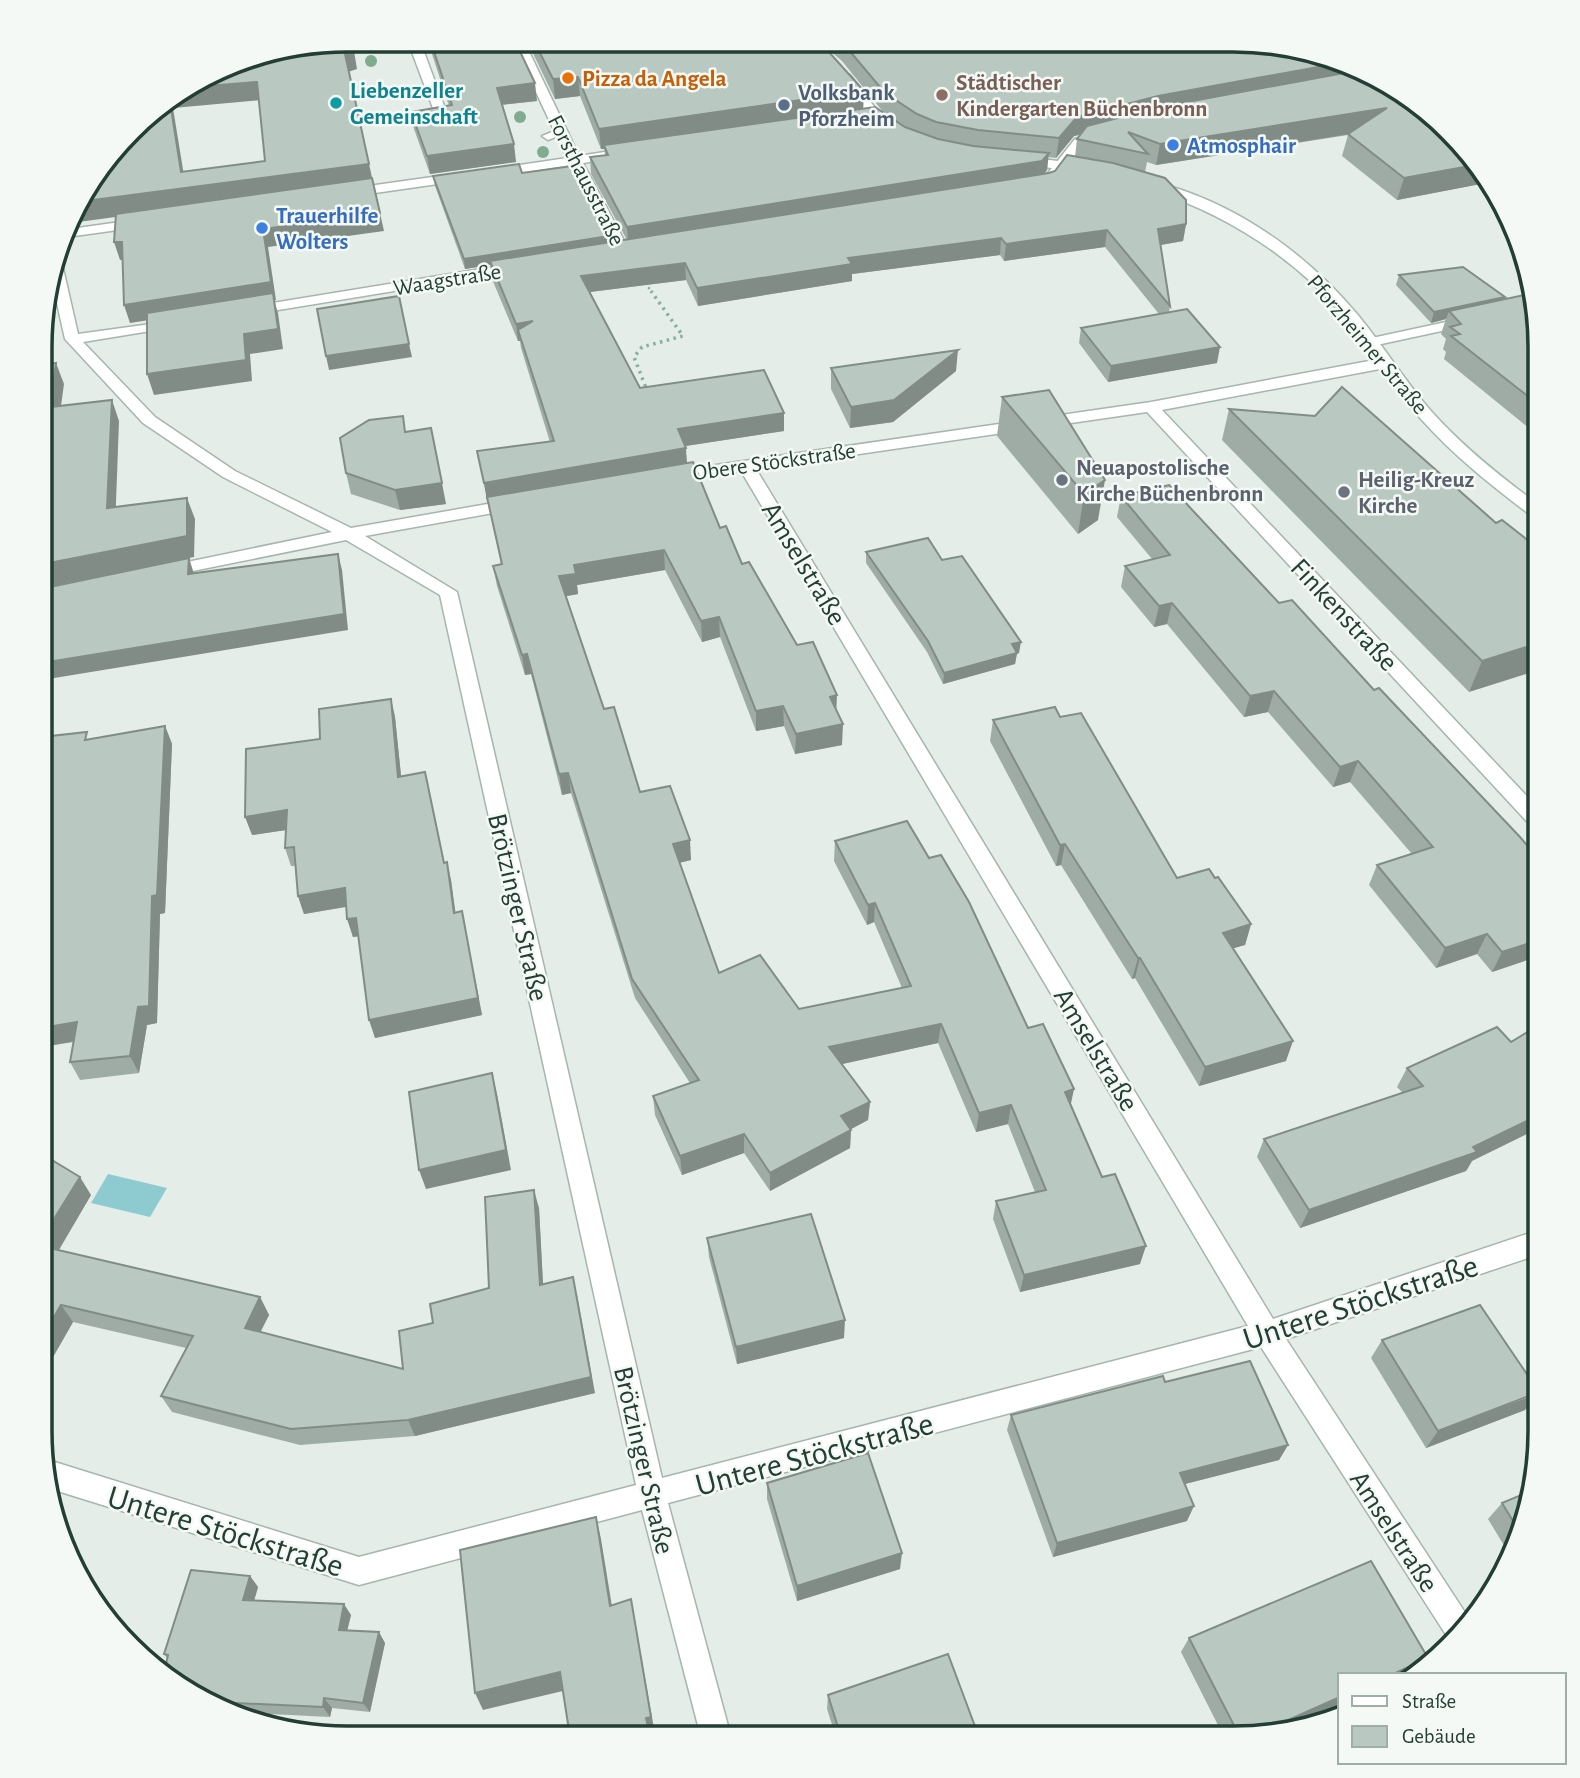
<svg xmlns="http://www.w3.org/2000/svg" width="1580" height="1778" font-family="'Alegreya Sans',sans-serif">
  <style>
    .water { fill: #8dcbd1 }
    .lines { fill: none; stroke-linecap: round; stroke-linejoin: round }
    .service-casing { stroke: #a6b5af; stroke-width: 3 }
    .minor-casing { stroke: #a6b5af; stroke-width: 3 }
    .secondary-casing { stroke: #a2b9af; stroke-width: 3 }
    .path-far1 { stroke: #85b0a0; stroke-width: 2.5; stroke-dasharray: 2 3.5; stroke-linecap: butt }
    .path { stroke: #85b0a0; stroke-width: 3.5; stroke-dasharray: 2.5 4.5; stroke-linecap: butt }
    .service { fill: #fff; fill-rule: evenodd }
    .minor { fill: #fff; fill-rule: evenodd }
    .secondary { fill: #fff; fill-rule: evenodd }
    .tree { fill: #80ab8e }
    .wall { fill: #9faca6; fill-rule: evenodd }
    .shaded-wall { fill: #828c87 }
    .building { fill: #b9c8c1; stroke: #828c87; stroke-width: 2 }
    .food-dot { fill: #e8710a; stroke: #f4f9f6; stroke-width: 2.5 }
    .education-dot { fill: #8d6e63; stroke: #f4f9f6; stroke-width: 2.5 }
    .culture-dot { fill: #0f9aa8; stroke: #f4f9f6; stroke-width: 2.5 }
    .service-dot { fill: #5c6f8a; stroke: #f4f9f6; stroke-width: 2.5 }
    .shop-dot { fill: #3f7fe0; stroke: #f4f9f6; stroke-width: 2.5 }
    .worship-dot { fill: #6b7280; stroke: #f4f9f6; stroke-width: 2.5 }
    .labels { text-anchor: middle; stroke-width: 5; stroke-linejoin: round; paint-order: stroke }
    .far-food-label { font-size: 23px; font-weight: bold; fill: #c56008; stroke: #f4f9f6; text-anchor: start }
    .far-education-label { font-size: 23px; font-weight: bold; fill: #785e54; stroke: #f4f9f6; text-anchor: start }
    .far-culture-label { font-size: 23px; font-weight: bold; fill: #0d838f; stroke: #f4f9f6; text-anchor: start }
    .far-service-label { font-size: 23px; font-weight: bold; fill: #4e5e75; stroke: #f4f9f6; text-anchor: start }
    .far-shop-label { font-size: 23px; font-weight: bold; fill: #366cbe; stroke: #f4f9f6; text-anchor: start }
    .far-street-label { font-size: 23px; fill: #233e35; stroke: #f4f9f6 }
    .far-worship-label { font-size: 23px; font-weight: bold; fill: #5b616d; stroke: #f4f9f6; text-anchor: start }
    .street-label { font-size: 28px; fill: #233e35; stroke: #f4f9f6 }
    .near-street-label { font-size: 33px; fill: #233e35; stroke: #f4f9f6 }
    .rim { fill: none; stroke: #233e35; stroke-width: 3.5 }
  </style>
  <rect width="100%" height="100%" fill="#e4ede8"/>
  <path class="water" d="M108,1174l59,14 -17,29 -59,-14z"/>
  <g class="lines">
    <g class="service-casing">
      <g id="service">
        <path d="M415,41l6,3 28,75 -2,3h-8l-2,-3 -28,-75z"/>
        <path d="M562,128l6,4 -20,8 -6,-4z"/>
      </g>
    </g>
    <g class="minor-casing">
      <g id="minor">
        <path d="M415,40l49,1 -6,3 -132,10 -6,-4 6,-4z"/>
        <path d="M512,41h12l55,115 38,-6 6,4 -6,4 -34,5 46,87 -2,3 -5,1 -7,-4 -44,-85 -78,12 -7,-4 7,-4 74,-11z"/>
        <path d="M1102,132l6,4 -2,3 -23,6 -27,36h-10l-2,-3 31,-39z"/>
        <path d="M461,173l7,4 -2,3 -119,17 -7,-4 7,-4z"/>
        <path d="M142,219l5,1v6l-80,11 3,-8z"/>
        <path d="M517,263l5,1v6l-274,45 -7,-4 7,-4z"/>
        <path d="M57,264l6,4 15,66 102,-14 2,3 -7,4 -92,15 72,75 80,54 116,57 165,-29 8,5 -8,5 -151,27 92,56 205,886 586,-152 -507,-855 -73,11 -8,-5 8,-5 483,-70 234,-44 5,2 3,3 -3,3 -5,2 -223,42 377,399v20l-7,-2 -385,-415 -391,57 517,850 266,-89v24l-2,1 -251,84 182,278 -20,21 -187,-291 -593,156 63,234h-30l-59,-227 -283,75 -311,-97 -5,-28 2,-1 314,98 277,-72 -196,-890 -94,-55 -183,37 -6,-1 -3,-4 9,-5 169,-35 -109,-55 -80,-54 -78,-84 -13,-58z"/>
        <path d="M1469,317l5,1 2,3 -2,3 -102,22 -7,-4 7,-4z"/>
      </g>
    </g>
    <g class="secondary-casing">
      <g id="secondary">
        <path d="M846,74l4,1 29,38 15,11v6c-22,3 -42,-36 -54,-52z"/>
        <path d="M1021,156l65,9 7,4 -7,4 -70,-10v-6z"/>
        <path d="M1155,182c79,20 150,70 202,132 26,31 47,66 74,97 32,36 70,66 108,94v13l-6,-1c-40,-30 -79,-61 -112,-98 -27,-31 -48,-67 -74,-99 -52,-63 -120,-105 -197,-131l-2,-3z"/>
      </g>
    </g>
    <path class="path-far1" d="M645,283l7,9"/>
    <path class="path" d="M648,393l-14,-36 8,-10 41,-11 -32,-45"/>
    <use href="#service" class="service"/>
    <use href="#minor" class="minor"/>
    <use href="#secondary" class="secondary"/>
  </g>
  <g class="tree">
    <circle cx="371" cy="61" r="6"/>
    <circle cx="520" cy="117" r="6"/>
    <circle cx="543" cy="152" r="6"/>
  </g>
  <g class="wall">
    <path d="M429,40l86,1 22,60 -35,4 14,57 -86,12 -16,-45 -3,-17 38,-6 -18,-55z"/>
    <path d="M527,41l745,2 216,134 3,5 -94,18 -55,-44 6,-21 -192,30 -9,-3 -2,10 41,52 -3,17 -23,4 10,61 -1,6 48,51 -109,19 -29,-39 2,-15 78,-14 -54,-67 -101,14 -4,-6 -148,19v7l-154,25 -12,-26 -97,12 51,96 144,25v18l-99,15 2,17 33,65 22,36 55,81 39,66 6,34 -47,9 -11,-28 -28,5 -36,-94 -18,5 -37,-72 -88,15 1,9 -12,2 38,113 36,83 51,68 -12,3 40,110 80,36 103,-21 -28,-66 -7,3 -33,-64 1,-20 193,187 43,77 69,159 -120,28 -27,-73 3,-18 39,-9 -27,-68 -32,8 -38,-89 -97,21 29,38 -2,18 -17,9 -1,19 -80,43 -26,-38 -62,22 -27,-60 -2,-19 37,-13 -55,-85 -64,-205 -9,2 -31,-121 -6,1 -28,-89 -4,-20 8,-2 -24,-113 73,-9 -29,-94 -1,-7h-2l-26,-62 -2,-14 -25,4 -30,-83 -2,-10 89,-3 88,69 17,-2 -36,-66 -1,-17 15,-2 -1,-6h-3l-21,-53 -25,3zM822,44l20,17 42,52 23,15 -44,-19 1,-18zM1080,135l-3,4 -2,18 -20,14 -11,2 3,-3 1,-13 8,1 18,-22z"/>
    <path d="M1399,275l105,24 35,29v104l-4,1 -91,-74 2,-7 -3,-3 3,-10 -5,-5 5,-15 -15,4 -35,-38z"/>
    <path d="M831,368l125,3 -63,51 -43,6 -19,-39z"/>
    <path d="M1049,390l49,130 -20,14 -81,-98 5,-39z"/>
    <path d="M1229,409l267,114 43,26 -70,143 -247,-252z"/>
    <path d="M406,431l40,73 -46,6 -49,-16 -5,-21z"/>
    <path d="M1121,496l418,460 -47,16 -15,-18 -41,14 -67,-83 8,-20 35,-11 -62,-72 -17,5 -65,-75 -24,5 -77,-93 -13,3 -33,-40 4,-21 27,-7 -35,-42z"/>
    <path d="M866,552l76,8 77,93h-2l-2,11 -72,20 -16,-32 -61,-89z"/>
    <path d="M391,699l4,18 6,59 43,87 7,17 4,33 7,-2 20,104 -107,23 -17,-102 -5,1 -7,-30 -42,7 -6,-18 -3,-30h-4l-6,-18 1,-18 -34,5 68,-96z"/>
    <path d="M1060,717l117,161h38l36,46 -6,21 -12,3 53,113 -87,25 -64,-108 -3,1 -71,-114 -5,1 -66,-125 3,-21z"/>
    <path d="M165,726l7,18 -7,169 -5,1 -3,109 -10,2 -8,48 -59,7 -10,-18 4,-20 -32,5v-310l48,2z"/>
    <path d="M1497,1027l-25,134 -6,10 -166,57 -43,-71 7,-18 139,-46 -6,-6 10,-19z"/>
    <path d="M41,1166l50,29 -32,55 201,47 9,18 -9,17 143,37 30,-46 56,-35 50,-80 4,76 52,109 -180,43 -115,9 -128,-33 -11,-16 25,-48 -113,-26 -32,56z"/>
    <path d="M707,1238l137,100 -107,26 -28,-107z"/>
    <path d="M1382,1340l143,70 -99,38 -55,-90z"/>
    <path d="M1165,1382l123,63 -9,15 -94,24 2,37 -134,36 -46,-127 4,-15z"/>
    <path d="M767,1483l133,86 -103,32 -30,-102z"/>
    <path d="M1526,1493l-18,59 -20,-33 14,-16z"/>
    <path d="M250,1576l8,11 -4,14 97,14 -4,15 38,13 -15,69 -38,-4 -2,9 -82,-4 -54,-17 -30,-42z"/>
    <path d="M1189,1638l239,20 -13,14 -7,3h-68v30l-59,26 -29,6h-28l-43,-85z"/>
    <path d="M828,1695l151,42h-143l-9,-28z"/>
  </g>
  <g class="shaded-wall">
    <path d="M354,51l3,18 -9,3 -3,-18z"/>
    <path d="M1335,64l29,10 -209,41 -81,21 -18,22 3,-20 18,-21 81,-21z"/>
    <path d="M578,77l2,19 -25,3 -2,-20z"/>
    <path d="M257,82l5,18 -89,8 13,80 183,-24 4,18 -302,41 7,-21 103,-30 -11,-70 25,-15z"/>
    <path d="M535,83l2,18 -38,4 -2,-17z"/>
    <path d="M864,91l-1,20 -259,34v4h-3l-2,-20z"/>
    <path d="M1387,108l-6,21 -225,36 4,-21z"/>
    <path d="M514,144l2,18 -86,12 -3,-18z"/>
    <path d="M1049,153l-2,17 -6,8 -413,65 -1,-16z"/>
    <path d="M1475,165l13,12 3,5 -94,18 7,-22z"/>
    <path d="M380,213l4,18 -116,16 8,53h-2l4,13 5,36 -33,5 2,27 -98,14 -7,-21 97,-40 30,-34 -144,23 -6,-18 139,-76z"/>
    <path d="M1186,224l-3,17 -28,5 3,-17z"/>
    <path d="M1107,230l-2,17 -101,14 2,-17z"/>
    <path d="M609,236l1,10 -120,15v4l-25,4 -1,-10z"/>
    <path d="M1001,238l-1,17 -148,19v7l-154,25 -1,-18 151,-30z"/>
    <path d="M114,242h8l6,17 -8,1z"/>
    <path d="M685,263l1,17 -104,13 -1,-17z"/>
    <path d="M1505,297l-4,10 -52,4 -3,8 -15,4 3,-11z"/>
    <path d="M533,321l-15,9 2,11h-2l-2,-17z"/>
    <path d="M409,344l3,13 -83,13 -3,-14z"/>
    <path d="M1220,347l-3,16 -109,19 3,-16z"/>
    <path d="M958,350l-2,21 -63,51 -43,6 1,-21z"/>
    <path d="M56,363l8,21 -6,44 -8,-21z"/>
    <path d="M112,400l7,21 -4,109 -8,-22z"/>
    <path d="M784,413v18l-105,16 -1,-18z"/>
    <path d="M1539,423v9l-4,1z"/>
    <path d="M686,448l1,18 -200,35 -3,-18z"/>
    <path d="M1105,480l-7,40 -20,14 6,-40z"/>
    <path d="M442,483l4,21 -46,6 -5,-20z"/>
    <path d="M187,498l8,21 -1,38 -5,1 5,16 -140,12 -10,-22z"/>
    <path d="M51,503l9,21 -17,2v-22z"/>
    <path d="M664,550l1,20 -88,15 1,9 -16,3 -3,-21 15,-11z"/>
    <path d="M338,554l4,16 6,60 -306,50v-17z"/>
    <path d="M1172,603l-5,21 -13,3 5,-21z"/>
    <path d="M719,617l1,20 -18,5 -1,-21z"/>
    <path d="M1021,642l-2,11 -9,2 2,-11z"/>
    <path d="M1539,643v27l-70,22 13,-31z"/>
    <path d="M1017,653l-2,11 -72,20 1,-11z"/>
    <path d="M527,654l4,20 -6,1 -3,-20z"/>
    <path d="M1274,691l-6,21 -24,5 6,-21z"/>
    <path d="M837,695l-1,21 -6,-19z"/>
    <path d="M391,699l4,18 8,78 -5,-18z"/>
    <path d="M783,706l1,20 -28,5v-20z"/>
    <path d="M843,724l-1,21 -47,9 1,-20z"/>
    <path d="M165,726l7,18 -7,169 -5,1 -3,109 -10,2 -8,48 -9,-17 22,-160z"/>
    <path d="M1358,761l-8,21 -17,5 7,-20z"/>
    <path d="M568,773l3,20 -9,2 -3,-21z"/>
    <path d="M287,810l6,19 -41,6 -7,-18z"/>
    <path d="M690,840l1,20 -17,4 -1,-20z"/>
    <path d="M1065,844l-4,21 -5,1 4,-21z"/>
    <path d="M447,862l4,18 7,51 -4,-18z"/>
    <path d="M345,888l5,18 -46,8 -6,-18z"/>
    <path d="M875,903l-1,19 -7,3 1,-20z"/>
    <path d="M462,911l20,104 -107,23 -6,-18z"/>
    <path d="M356,918l5,18 -8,1 -6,-18z"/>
    <path d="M1251,924l-6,21 -28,8 6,-20z"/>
    <path d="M1487,934l-10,20 -41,14 9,-20z"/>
    <path d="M1539,940v16l-47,16 10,-20z"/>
    <path d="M1138,958h2l-5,20 -3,1z"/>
    <path d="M77,1022l10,17 -45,8v-19z"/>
    <path d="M941,1024l-3,19 -109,24v-20z"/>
    <path d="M1293,1041l-7,20 -87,25 6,-19z"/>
    <path d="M492,1073l5,21 14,76 -85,19 -7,-19z"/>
    <path d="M1074,1089l-4,19 -5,-16z"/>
    <path d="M870,1102l-2,18 -28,15 1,-19z"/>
    <path d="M1011,1105l-3,19 -32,8 3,-19z"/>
    <path d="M1539,1115v13l-67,33 -6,10 -166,57 9,-18 164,-63z"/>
    <path d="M851,1130l-1,18 -80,43v-18z"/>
    <path d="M744,1134v19l-62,22 -2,-19z"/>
    <path d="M80,1177l11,18 -40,68 -10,-14v-9z"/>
    <path d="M534,1190l5,18 5,95 -4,-18z"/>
    <path d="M1146,1246l-6,18 -120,28 4,-17z"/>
    <path d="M577,1295l18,98 -180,43 -7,-16z"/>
    <path d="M260,1297l9,18 -15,30 -9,-17z"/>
    <path d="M61,1305l12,17 -32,56v-39z"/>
    <path d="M845,1320l-1,18 -107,26 -1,-17z"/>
    <path d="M1539,1393l-14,17 -99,38 12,-17z"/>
    <path d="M1288,1445l-9,15 -106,27 7,-14z"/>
    <path d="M1194,1506l-7,15 -134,36 4,-14z"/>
    <path d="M596,1517l5,22 14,86 -5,-19z"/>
    <path d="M902,1553l-2,16 -103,32v-15z"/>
    <path d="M250,1576l8,11 -7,24 -8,-11z"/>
    <path d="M631,1599l24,135 -5,1 1,2h-1l-4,-19z"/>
    <path d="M344,1604l7,11 -6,25 -6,-10z"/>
    <path d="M379,1632l6,11 -15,69 -7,-9z"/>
    <path d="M1428,1658l-13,14 -7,3h-17z"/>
    <path d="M560,1672l7,18 -84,20 -8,-17z"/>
    <path d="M1340,1697v8l-59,26 -31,6z"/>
    <path d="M324,1698l8,10 -2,9 -7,-10z"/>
  </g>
  <g class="building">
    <path d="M347,40h5l2,11 -9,3 24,110 -291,38 3,-8 64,-78 25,-14 11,70 84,-11 -8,-79 -62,5 53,-30z"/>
    <path d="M430,40l85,1 20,42 -38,5 17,56 -87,12 -16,-44 41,-7z"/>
    <path d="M534,41l286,1 44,49 -265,38 -21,-52 -25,2z"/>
    <path d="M842,42l430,1 63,21 -177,32 -81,21 -18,21 -81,-8 -42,-8 -19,-8 -32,-21z"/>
    <path d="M1355,71l31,11 89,83 -71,13 -56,-44 39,-26 -227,36 -32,-12 20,22 -71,-15 10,-13 73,-19z"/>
    <path d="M875,107l30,20 33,12 35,7 76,7 -7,8 -415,66 -37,-70 18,-2 -4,-10z"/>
    <path d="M1067,155l46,8 52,15 21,22v24l-28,5 12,77 -63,-76 -101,14 -5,-6 -153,20 4,6 -155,24 -12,-25 -104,13 59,112 124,-18 20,43 -106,16 8,19 -202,35 -7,-32 77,-10 -36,-111 15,-9 -17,3 -26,-63 559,-88 6,-2z"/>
    <path d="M519,164l3,9 50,-7 37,70 -145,23 -31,-83z"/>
    <path d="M372,178l8,35 -117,16 8,53 -147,23 -2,-63h-8l2,-28z"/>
    <path d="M1463,267l42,30 -71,15 -35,-37z"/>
    <path d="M273,293l5,36 -34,5 2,26 -99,14v-61z"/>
    <path d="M1524,295l10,8 5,25v77l-88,-69 9,-2 -10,-7 11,-3 -12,-13z"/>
    <path d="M399,296l10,48 -83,12 -9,-47z"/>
    <path d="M1187,309l33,38 -109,19 -30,-38z"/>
    <path d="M958,350l-64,50 -43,7 -20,-39z"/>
    <path d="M56,363l-6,44 62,-7 -5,108 80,-10v38l-143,28 7,-61 -8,1v-139z"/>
    <path d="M1342,387l154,136 6,-3 37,29v94l-57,18 -253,-252 86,7z"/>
    <path d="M1049,390l56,90 -21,14 -82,-97z"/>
    <path d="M403,416l2,16 26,-4 11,55 -47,7 -49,-17 -6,-35 29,-18z"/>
    <path d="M693,462l27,66 6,-2 16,38 7,-2 48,83 16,-3 24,53 -7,2 13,27 -47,10 -13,-28 -27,5 -37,-94 -18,4 -37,-71 -90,15 2,9 -17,2 45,133 10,-2 26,85 30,-6 20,54 -17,4 46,129 41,-18 39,54 112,-23 -36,-83 -7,2 -33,-64 72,-20 22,37 12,-3 28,47 59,126 15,-4 31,65 -9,3 37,85 13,-3 31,72 -122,29 -28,-74 50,-11 -35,-85 -32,8 -38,-89 -112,23 41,55 -29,14 10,14 -81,43 -26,-39 -64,22 -27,-60 46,-16 -67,-101 -64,-206 -9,1 -32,-120 -5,1 -29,-89 9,-2 -15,-67z"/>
    <path d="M1169,485l110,118 13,-3 82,90 5,-2 141,149 19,22v81l-37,12 -15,-18 -42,14 -68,-83 56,-18 -75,-86 -18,6 -66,-76 -24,5 -78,-93 -13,3 -34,-40 45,-11 -49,-59z"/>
    <path d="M928,538l14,22 20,-4 59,86 -9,2 5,9 -73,20 -16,-32 -62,-89z"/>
    <path d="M338,554l6,60 -302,49v-68h2l1,-7 144,-30 -1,16z"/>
    <path d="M391,699l7,78 27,-5 19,91 3,-1 7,51 8,-2 16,87 -109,22 -13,-102 -9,1 -2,-31 -47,8 -4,-49 -9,1 2,-38 -42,7 1,-68 74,-10 -1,-30z"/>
    <path d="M1055,707l5,10 21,-4 96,165 32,-9 6,9 3,-1 33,47 -28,9 70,108 -88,26 -65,-109h-2l-73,-114 -5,1 -67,-125z"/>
    <path d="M165,726l-8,169 -5,1 -3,110 -11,1 -8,49 -60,6 7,-40 -35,6v-291l45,-5 -2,8z"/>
    <path d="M1539,1025v90l-66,32 4,5 -168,58 -45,-71 159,-53 -16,-18 90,-41 14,15z"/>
    <path d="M492,1073l14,77 -87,20 -10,-78z"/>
    <path d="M47,1157l33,20 -39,63v-74z"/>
    <path d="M534,1190l6,95 33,-8 18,100 -183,43 -117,9 -130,-33 32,-60 -132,-31 -20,34v-93l219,51 -15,31 158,41 -4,-38 34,-8 -3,-19 59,-16 -4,-91z"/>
    <path d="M811,1214l34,106 -109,27 -29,-109z"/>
    <path d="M1480,1305l59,87 -101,39 -56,-91z"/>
    <path d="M1250,1361l38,84 -108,28 14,33 -137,37 -46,-128 152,-39 2,6z"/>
    <path d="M868,1453l34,100 -105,33 -30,-103z"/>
    <path d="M1526,1493l-10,33 -14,-23z"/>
    <path d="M596,1517l14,89 21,-7 20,118 -5,1 4,19h-80l-10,-65 -85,21 -15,-143z"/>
    <path d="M1371,1561l57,97 -37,17h-51v22l-90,40h-10l-51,-99z"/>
    <path d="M191,1570l59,6 -7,24 101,4 -5,26 40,2 -16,71 -39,-5 -1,9 -108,-5v1l-21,-7 -29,-27 3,-14 -4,-1z"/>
    <path d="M948,1654l31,83h-138l-13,-42z"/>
  </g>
  <circle class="food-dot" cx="568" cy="78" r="7"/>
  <circle class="education-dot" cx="942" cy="95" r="7"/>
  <circle class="culture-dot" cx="336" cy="103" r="7"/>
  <circle class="service-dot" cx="784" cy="105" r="7"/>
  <g class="shop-dot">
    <circle cx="1173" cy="145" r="7"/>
    <circle cx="262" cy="228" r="7"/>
  </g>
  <g class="worship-dot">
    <circle cx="1062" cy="480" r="7"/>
    <circle cx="1344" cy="492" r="7"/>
  </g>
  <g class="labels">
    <g class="far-food-label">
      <text x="582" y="86">Pizza da Angela</text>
    </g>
    <g class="far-education-label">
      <text x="956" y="90">Städtischer<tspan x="956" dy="26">Kindergarten Büchenbronn</tspan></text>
    </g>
    <g class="far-culture-label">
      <text x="350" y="98">Liebenzeller<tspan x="350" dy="26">Gemeinschaft</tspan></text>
    </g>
    <g class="far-service-label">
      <text x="798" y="100">Volksbank<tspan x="798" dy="26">Pforzheim</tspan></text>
    </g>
    <g class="far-shop-label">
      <text x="1187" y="153">Atmosphair</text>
      <text x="276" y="223">Trauerhilfe<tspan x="276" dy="26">Wolters</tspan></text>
    </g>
    <g class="far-street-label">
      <text transform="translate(587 180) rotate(63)" y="8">Forsthausstraße</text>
      <text transform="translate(447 279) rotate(-9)" y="8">Waagstraße</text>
      <text transform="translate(1368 344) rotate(50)" y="8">Pforzheimer Straße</text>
      <text transform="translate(774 461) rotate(-8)" y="8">Obere Stöckstraße</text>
    </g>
    <g class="far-worship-label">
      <text x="1076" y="475">Neuapostolische<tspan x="1076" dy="26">Kirche Büchenbronn</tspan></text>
      <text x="1358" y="487">Heilig-Kreuz<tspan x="1358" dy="26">Kirche</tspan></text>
    </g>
    <g class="street-label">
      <text transform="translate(805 563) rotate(59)" y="10">Amselstraße</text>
      <text transform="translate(1345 614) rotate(47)" y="10">Finkenstraße</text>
      <text transform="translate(519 907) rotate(77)" y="10">Brötzinger Straße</text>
      <text transform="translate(1097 1049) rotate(59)" y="10">Amselstraße</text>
      <text transform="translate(645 1460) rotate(77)" y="10">Brötzinger Straße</text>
      <text transform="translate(1395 1531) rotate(57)" y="10">Amselstraße</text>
    </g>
    <g class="near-street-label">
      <text transform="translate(1360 1301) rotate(-18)" y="12">Untere Stöckstraße</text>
      <text transform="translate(814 1453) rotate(-15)" y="12">Untere Stöckstraße</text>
      <text transform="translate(226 1530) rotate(17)" y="12">Untere Stöckstraße</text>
    </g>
  </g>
  <path d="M0 0H1580V1778H0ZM347 52H1233A295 295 0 0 1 1528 347V1431A295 295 0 0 1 1233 1726H347A295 295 0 0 1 52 1431V347A295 295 0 0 1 347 52Z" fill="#f4f9f6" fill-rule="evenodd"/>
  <path class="rim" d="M347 52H1233A295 295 0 0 1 1528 347V1431A295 295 0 0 1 1233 1726H347A295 295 0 0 1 52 1431V347A295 295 0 0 1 347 52Z"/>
  <rect x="1338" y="1673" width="228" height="91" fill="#f4f9f6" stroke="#a0aea9" stroke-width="2"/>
  <rect x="1352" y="1696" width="35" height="10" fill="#ffffff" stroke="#a0aea9" stroke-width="2"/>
  <text x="1402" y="1708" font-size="21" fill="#233e35">Straße</text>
  <rect x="1352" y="1726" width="35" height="21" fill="#b9c8c1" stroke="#a0aea9" stroke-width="2"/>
  <text x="1402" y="1743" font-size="21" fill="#233e35">Gebäude</text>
</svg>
